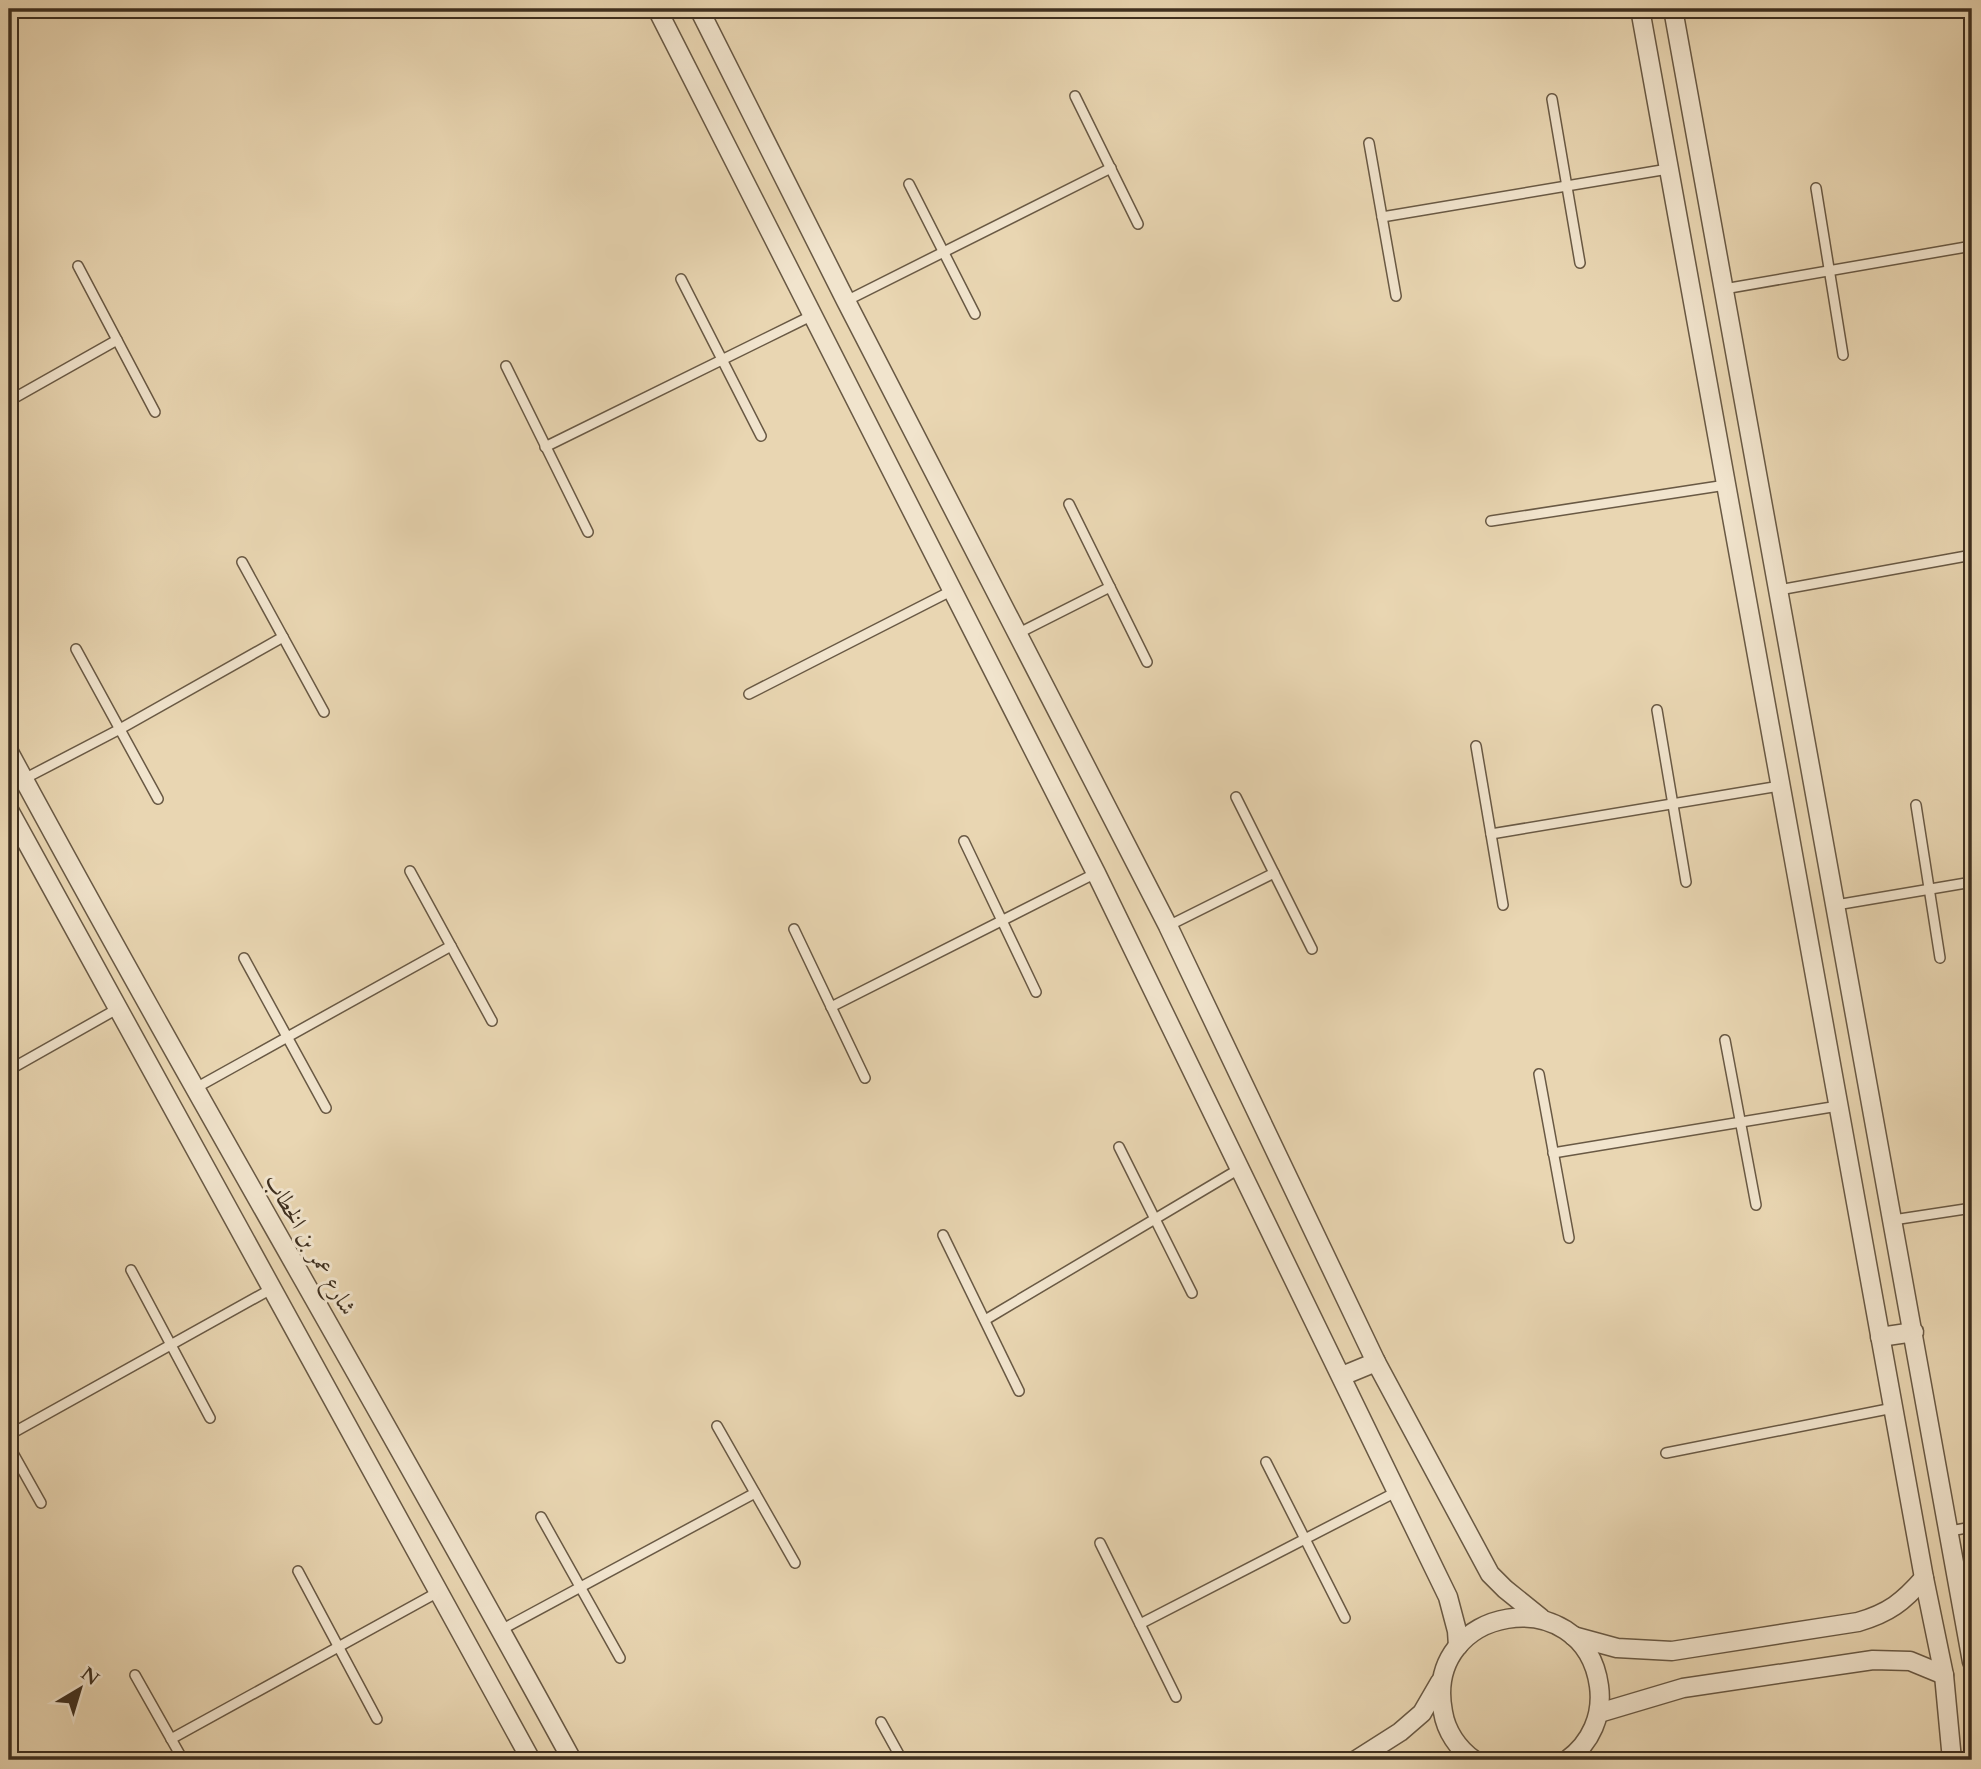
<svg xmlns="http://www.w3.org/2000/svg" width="1981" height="1769" font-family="Cardo,Amiri,serif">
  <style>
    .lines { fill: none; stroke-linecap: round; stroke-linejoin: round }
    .service-casing { stroke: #695944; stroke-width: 12 }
    .minor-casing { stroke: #695944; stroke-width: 21 }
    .service { stroke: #f1e4cd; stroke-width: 9 }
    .minor { stroke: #f1e4cd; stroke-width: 18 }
    .labels { text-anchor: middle; stroke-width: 6; stroke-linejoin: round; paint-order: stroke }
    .street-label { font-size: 23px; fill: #3e2f1f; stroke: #f1e4cd }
  </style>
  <rect width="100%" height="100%" fill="#e9d6b2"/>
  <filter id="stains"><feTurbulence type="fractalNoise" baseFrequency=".00286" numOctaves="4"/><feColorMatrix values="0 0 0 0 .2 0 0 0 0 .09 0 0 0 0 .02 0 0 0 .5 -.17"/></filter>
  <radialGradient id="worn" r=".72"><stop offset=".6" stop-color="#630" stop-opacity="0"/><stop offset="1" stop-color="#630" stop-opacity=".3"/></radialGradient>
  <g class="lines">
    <g class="service-casing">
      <g id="service">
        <path d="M1075,96l63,128"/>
        <path d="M1552,99l28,164"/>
        <path d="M1369,143l27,153"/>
        <path d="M909,184l66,130"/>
        <path d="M1816,188l27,167"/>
        <path d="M1382,217l286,-48"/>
        <path d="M78,266l77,146"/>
        <path d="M681,279l80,157"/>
        <path d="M1724,289l248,-43"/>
        <path d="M846,301l265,-133"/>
        <path d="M506,366l82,166"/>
        <path d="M9,401l108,-61"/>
        <path d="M545,447l268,-132"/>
        <path d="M1069,504l78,158"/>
        <path d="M1491,521l235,-36"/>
        <path d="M242,562l82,150"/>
        <path d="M1779,590l193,-35"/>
        <path d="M1017,634l93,-47"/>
        <path d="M76,649l82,150"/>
        <path d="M749,694l204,-104"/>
        <path d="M1657,710l29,172"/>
        <path d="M1476,746l27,159"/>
        <path d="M24,779l96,-50 163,-92"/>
        <path d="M1236,797l76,152"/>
        <path d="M1916,805l24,153"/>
        <path d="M1491,834l289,-48"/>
        <path d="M964,841l72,151"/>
        <path d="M410,871l82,150"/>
        <path d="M1836,905l136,-23"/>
        <path d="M1168,926l106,-53"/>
        <path d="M794,929l71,149"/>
        <path d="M244,958l82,150"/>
        <path d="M831,1007l265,-134"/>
        <path d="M1725,1040l31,165"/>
        <path d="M9,1070l108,-61"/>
        <path d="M1539,1074l30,164"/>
        <path d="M194,1089l257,-143"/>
        <path d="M1119,1147l73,146"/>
        <path d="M1553,1153l285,-47"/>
        <path d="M1893,1220l79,-12"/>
        <path d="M943,1235l76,156"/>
        <path d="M131,1270l79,148"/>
        <path d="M985,1320l254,-151"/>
        <path d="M717,1426l78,137"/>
        <path d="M9,1435l264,-147"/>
        <path d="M9,1446l32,57"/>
        <path d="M1666,1453l227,-45"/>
        <path d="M1266,1462l79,156"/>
        <path d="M541,1517l79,141"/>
        <path d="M1950,1531l22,-4"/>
        <path d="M1100,1543l76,154"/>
        <path d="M298,1571l79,148"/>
        <path d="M1140,1624l258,-133"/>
        <path d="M501,1630l254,-137"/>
        <path d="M135,1675l48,85"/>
        <path d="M881,1722l21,38"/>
        <path d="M171,1739l269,-148"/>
      </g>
    </g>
    <g class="minor-casing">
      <g id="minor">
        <path d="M657,9l439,864 352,724 9,34 1,15"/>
        <path d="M699,9l147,292 322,625 208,436 114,212 15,15 36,29"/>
        <path d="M1640,9l284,1569 20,97 8,85"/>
        <path d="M1673,9l299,1653"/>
        <path d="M9,752c183,339 379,670 563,1008"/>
        <path d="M9,810l522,950"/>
        <path d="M1880,1337l34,-5"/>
        <path d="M1342,1376l34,-14"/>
        <path d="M1573,1636l44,12 55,3 186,-29c31,-9 45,-20 66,-44"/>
        <path d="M1599,1713l84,-25 190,-28 37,1 34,14"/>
        <path d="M1356,1760l44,-28 22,-19 18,-31"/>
        <path d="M1474,1760c-16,-11 -28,-29 -31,-48 -21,-107 141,-133 156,-26 4,29 -8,57 -32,74"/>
      </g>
    </g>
    <use href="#service" class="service"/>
    <use href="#minor" class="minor"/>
  </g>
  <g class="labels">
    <g class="street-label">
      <text transform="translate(311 1244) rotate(60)" y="8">شارع عمر بن الخطاب</text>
    </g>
  </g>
  <rect width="1981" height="1769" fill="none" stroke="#e9d6b2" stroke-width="35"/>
  <rect x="10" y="10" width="1960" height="1748" fill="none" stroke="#3e2f1f" stroke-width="3.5"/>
  <rect x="18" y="18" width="1946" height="1734" fill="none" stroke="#3e2f1f" stroke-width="2"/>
  <g transform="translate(80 1689) rotate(38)" stroke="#f1e4cd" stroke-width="5" paint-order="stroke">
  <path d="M0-5L12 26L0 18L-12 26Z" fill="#3e2f1f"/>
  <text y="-10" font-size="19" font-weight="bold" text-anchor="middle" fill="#3e2f1f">N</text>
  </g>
  <rect width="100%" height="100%" filter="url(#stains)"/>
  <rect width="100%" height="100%" fill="url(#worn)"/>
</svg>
